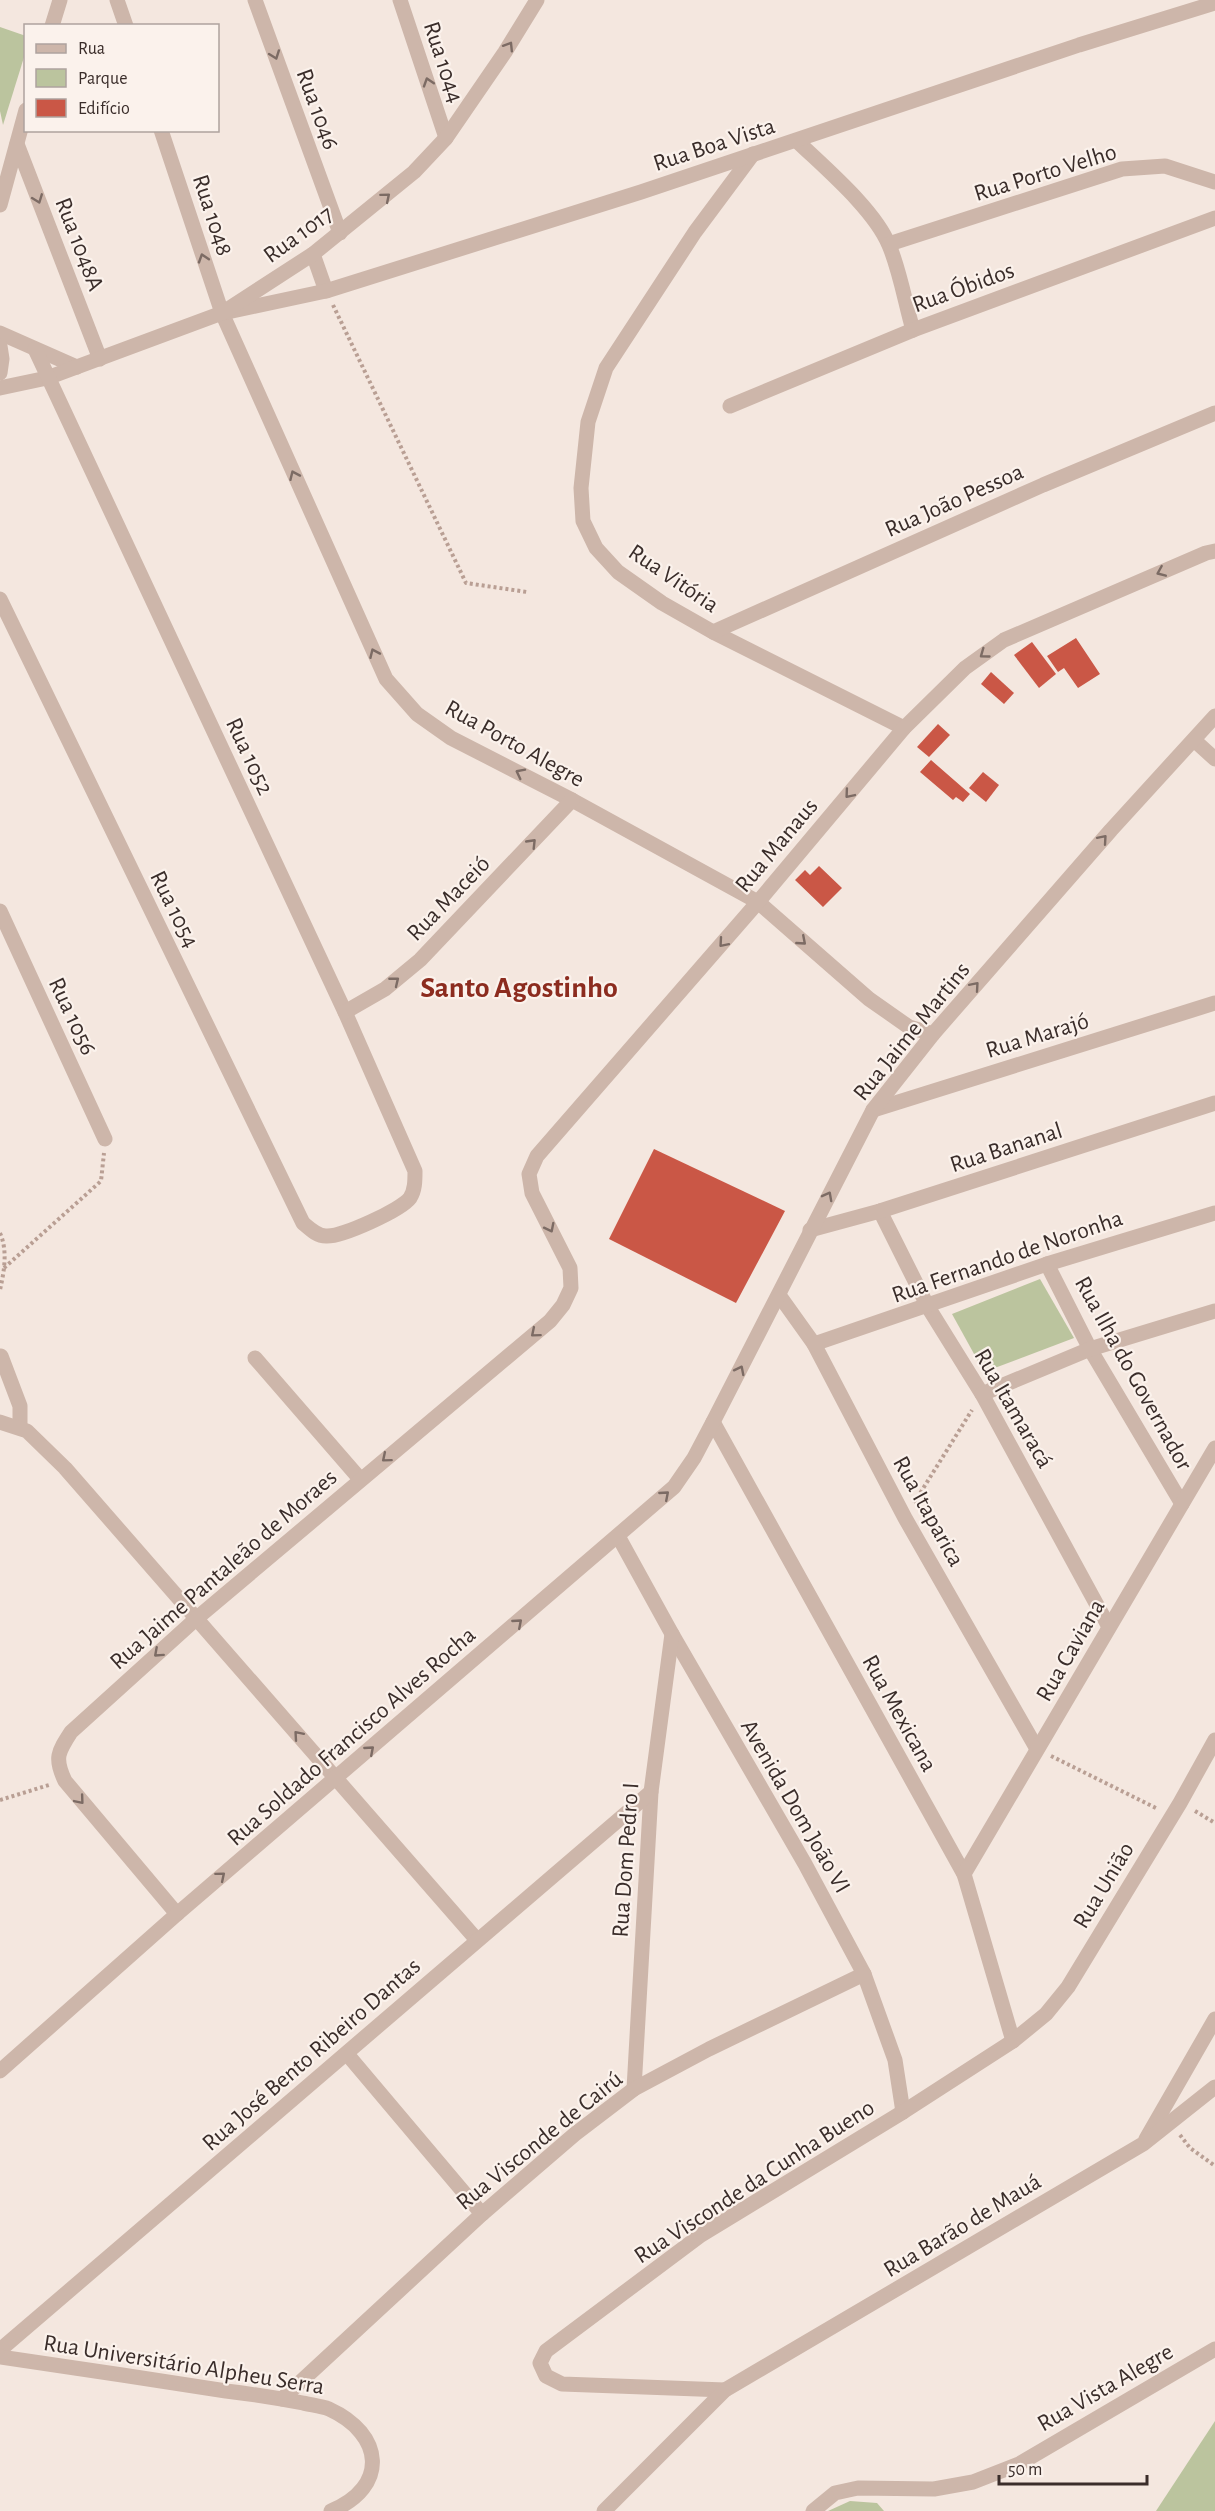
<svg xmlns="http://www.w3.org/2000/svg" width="1215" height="2511" font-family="'Alegreya Sans',sans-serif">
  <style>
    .green { fill: #bbc49e }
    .building { fill: #ca5746 }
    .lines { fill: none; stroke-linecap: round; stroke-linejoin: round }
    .path { stroke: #b99f94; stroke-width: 4; stroke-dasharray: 3 3; stroke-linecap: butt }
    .minor { stroke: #cdb6aa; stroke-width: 15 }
    .oneway { stroke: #7c6b64 }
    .labels { text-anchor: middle; stroke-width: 4.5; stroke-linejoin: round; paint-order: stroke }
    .street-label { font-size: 24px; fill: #3a2d2a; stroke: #fbf2ec }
    .district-label { font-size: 30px; font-weight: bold; fill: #8c2c1f; stroke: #fbf2ec }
  </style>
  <rect width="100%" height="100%" fill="#f4e7df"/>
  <g class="green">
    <path d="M0,27l26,9 -1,18 -22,71 -3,-14z"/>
    <path d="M1040,1279l34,59 -90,34 -32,-58z"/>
    <path d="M1215,2421v90h-59z"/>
    <path d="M850,2501l27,2 7,8h-56z"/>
  </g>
  <g class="building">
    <path d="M1076,638l24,36 -22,14 -14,-20 -6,4 -11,-16z"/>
    <path d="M1032,642l24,32 -17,14 -25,-33z"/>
    <path d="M991,672l23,21 -10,11 -23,-20z"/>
    <path d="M938,724l12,11 -21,22 -12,-10z"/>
    <path d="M931,760l39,34 -7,8 -7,-5 -3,3 -33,-28z"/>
    <path d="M983,772l16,13 -13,17 -17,-14z"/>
    <path d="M819,866l23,22 -19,19 -28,-27 10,-10 5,5z"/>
    <path d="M654,1149l131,62 -49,92 -127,-64z"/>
  </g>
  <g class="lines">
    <g class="path">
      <path d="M333,305l133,278 61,9"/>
      <path d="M0,1233c8,18 4,39 0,57"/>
      <path d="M4,1268l97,-87 3,-28"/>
      <path d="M914,1503l58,-93"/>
      <path d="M1051,1756l107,53"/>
      <path d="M0,1800l49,-15"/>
      <path d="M1195,1811l20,12"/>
      <path d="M1180,2135l10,13 25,18"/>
    </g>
    <g class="minor">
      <path d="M117,0l9,26"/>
      <path d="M255,0l85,233"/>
      <path d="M400,0l46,138"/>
      <path d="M52,26l8,-26"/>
      <path d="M161,130l61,183 164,366 31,35 34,24 121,62 186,102 111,97 40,28 24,7"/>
      <path d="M797,141c28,27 77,68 92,104 11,26 16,57 24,85"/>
      <path d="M17,144l83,215"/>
      <path d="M753,154l-58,78 -89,136 -18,54 -7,66 2,33 13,27 22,24 44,31 51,29 191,96"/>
      <path d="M0,205l26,-95"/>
      <path d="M889,244l233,-75 43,-3 50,16"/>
      <path d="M313,254l13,37"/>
      <path d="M223,313l103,-22 315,-99 438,-147 136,-42"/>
      <path d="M0,333l77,34"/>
      <path d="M0,346l2,13 -2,14"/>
      <path d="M0,388l47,-10 175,-65 91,-59 101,-82 32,-34 59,-86 32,-52"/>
      <path d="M730,406l183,-76 302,-112"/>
      <path d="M0,599l303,624c7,6 14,13 23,13 16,1 75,-26 84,-38 5,-8 5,-17 5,-27l-70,-159 -310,-663"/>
      <path d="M713,632l330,-147 172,-72"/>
      <path d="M1194,740l21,19"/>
      <path d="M0,911l105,228"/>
      <path d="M345,1012l40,-23 35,-29 152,-160"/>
      <path d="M873,1110l342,-107"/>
      <path d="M880,1211l48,96 54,87 127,233"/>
      <path d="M810,1230l70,-19 335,-108"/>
      <path d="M1047,1264l43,85 92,155"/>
      <path d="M779,1295l35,49 91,174 132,231"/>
      <path d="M814,1344l233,-80 168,-51"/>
      <path d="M1,1356l19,50v22"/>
      <path d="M255,1358l105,121"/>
      <path d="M982,1394l108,-45 125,-38"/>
      <path d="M0,1422l27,9 38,37 412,472"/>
      <path d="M713,1422l251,452 49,167"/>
      <path d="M618,1536l54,98 133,230 59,110 31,86 8,52"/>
      <path d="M964,1874l251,-426"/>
      <path d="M177,1914l-112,-133c-11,-23 -7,-29 6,-49l126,-114 353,-297 13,-16 8,-17 -1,-20 -38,-75 -3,-19 8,-18 221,-254 146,-174 61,-60 39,-28 202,-87 9,-2"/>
      <path d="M347,2054l135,160"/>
      <path d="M0,2071l177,-157 497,-427 20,-29 19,-36 160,-312 60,-76 178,-204 104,-114"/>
      <path d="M634,2089l17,-297 21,-158"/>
      <path d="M1146,2139l69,-120"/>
      <path d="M0,2350l651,-558"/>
      <path d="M0,2357c75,11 151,22 226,34 26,3 51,7 77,12 8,2 18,3 26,6 55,25 60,78 2,102"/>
      <path d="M725,2390l-163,-6 -16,-8 -6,-13 6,-12 155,-116 202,-123 110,-71 33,-27 22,-27 112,-184 35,-63"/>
      <path d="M282,2399l200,-185 93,-80 59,-45 75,-40 155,-75"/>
      <path d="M604,2511l121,-121 418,-246 72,-57"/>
      <path d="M813,2511l22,-18 23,-5 76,1 39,-7 46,-18 196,-115"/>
    </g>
  </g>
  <defs><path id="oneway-chevron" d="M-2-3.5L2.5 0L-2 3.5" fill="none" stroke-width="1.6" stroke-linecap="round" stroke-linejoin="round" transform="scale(1.5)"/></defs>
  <g class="oneway">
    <use href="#oneway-chevron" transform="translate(509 46) rotate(-58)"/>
    <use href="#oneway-chevron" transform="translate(275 55) rotate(70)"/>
    <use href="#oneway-chevron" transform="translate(428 82) rotate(-108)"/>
    <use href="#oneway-chevron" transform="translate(386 197) rotate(-40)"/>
    <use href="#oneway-chevron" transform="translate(38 199) rotate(69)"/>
    <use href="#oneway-chevron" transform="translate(203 258) rotate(-108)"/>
    <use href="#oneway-chevron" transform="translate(294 475) rotate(-114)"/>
    <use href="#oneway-chevron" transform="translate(1161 572) rotate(157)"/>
    <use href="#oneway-chevron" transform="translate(374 653) rotate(-114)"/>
    <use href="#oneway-chevron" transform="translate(984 654) rotate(144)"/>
    <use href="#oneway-chevron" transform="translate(520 773) rotate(-153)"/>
    <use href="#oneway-chevron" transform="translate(849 794) rotate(130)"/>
    <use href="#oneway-chevron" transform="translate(1103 839) rotate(-49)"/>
    <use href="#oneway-chevron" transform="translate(532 843) rotate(-46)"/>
    <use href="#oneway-chevron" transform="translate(802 941) rotate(41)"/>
    <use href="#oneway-chevron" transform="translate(723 943) rotate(131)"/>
    <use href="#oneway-chevron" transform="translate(395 981) rotate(-39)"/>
    <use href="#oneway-chevron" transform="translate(975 986) rotate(-49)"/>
    <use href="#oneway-chevron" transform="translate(828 1196) rotate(-62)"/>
    <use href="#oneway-chevron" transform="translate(550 1228) rotate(63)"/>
    <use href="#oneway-chevron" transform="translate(535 1333) rotate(140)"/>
    <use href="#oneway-chevron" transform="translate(740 1370) rotate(-63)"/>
    <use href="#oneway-chevron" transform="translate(386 1458) rotate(140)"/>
    <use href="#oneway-chevron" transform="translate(665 1495) rotate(-41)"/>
    <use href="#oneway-chevron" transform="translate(518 1623) rotate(-41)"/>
    <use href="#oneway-chevron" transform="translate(158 1653) rotate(138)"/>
    <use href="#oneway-chevron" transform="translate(298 1735) rotate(-131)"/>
    <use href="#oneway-chevron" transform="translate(370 1750) rotate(-41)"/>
    <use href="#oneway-chevron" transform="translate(80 1800) rotate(50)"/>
    <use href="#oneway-chevron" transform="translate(221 1876) rotate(-40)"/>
  </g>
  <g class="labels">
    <g class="street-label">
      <text transform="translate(444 62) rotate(72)" y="8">Rua 1044</text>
      <text transform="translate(318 109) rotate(70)" y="8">Rua 1046</text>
      <text transform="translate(714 144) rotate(-18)" y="8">Rua Boa Vista</text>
      <text transform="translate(1045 172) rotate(-17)" y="8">Rua Porto Velho</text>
      <text transform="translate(213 215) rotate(72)" y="8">Rua 1048</text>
      <text transform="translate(298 234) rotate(-36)" y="8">Rua 1017</text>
      <text transform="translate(80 244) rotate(69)" y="8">Rua 1048A</text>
      <text transform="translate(963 287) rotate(-20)" y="8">Rua Óbidos</text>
      <text transform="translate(954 500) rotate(-24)" y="8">Rua João Pessoa</text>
      <text transform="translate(674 578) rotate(34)" y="8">Rua Vitória</text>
      <text transform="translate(515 743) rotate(29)" y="8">Rua Porto Alegre</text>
      <text transform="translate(250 756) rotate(65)" y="8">Rua 1052</text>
      <text transform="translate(776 845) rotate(-50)" y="8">Rua Manaus</text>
      <text transform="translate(448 898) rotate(-46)" y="8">Rua Maceió</text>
      <text transform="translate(175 909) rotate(64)" y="8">Rua 1054</text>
      <text transform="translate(73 1016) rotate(65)" y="8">Rua 1056</text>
      <text transform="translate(911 1031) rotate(-51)" y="8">Rua Jaime Martins</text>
      <text transform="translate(1037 1035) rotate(-17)" y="8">Rua Marajó</text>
      <text transform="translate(1006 1147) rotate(-18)" y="8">Rua Bananal</text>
      <text transform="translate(1007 1256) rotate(-19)" y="8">Rua Fernando de Noronha</text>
      <text transform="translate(1134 1373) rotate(61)" y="8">Rua Ilha do Governador</text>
      <text transform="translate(1014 1408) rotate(60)" y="8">Rua Itamaracá</text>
      <text transform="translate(929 1511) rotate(61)" y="8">Rua Itaparica</text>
      <text transform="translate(223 1569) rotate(-41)" y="8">Rua Jaime Pantaleão de Moraes</text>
      <text transform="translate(1070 1650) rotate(-60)" y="8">Rua Caviana</text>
      <text transform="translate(900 1713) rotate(61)" y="8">Rua Mexicana</text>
      <text transform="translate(351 1736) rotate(-41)" y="8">Rua Soldado Francisco Alves Rocha</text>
      <text transform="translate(796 1806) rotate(60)" y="8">Avenida Dom João VI</text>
      <text transform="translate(625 1860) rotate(-86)" y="8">Rua Dom Pedro I</text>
      <text transform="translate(1103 1885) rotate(-59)" y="8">Rua União</text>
      <text transform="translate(311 2054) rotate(-41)" y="8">Rua José Bento Ribeiro Dantas</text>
      <text transform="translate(539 2140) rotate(-39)" y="8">Rua Visconde de Cairú</text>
      <text transform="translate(754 2181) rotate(-33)" y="8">Rua Visconde da Cunha Bueno</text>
      <text transform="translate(962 2225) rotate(-31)" y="8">Rua Barão de Mauá</text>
      <text transform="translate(184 2364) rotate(9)" y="8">Rua Universitário Alpheu Serra</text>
      <text transform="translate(1105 2387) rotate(-30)" y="8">Rua Vista Alegre</text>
    </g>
    <g class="district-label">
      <text x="519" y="997">Santo Agostinho</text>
    </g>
  </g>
  <rect x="24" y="24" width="195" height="108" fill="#fbf2ec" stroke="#aea39e" stroke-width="1.5"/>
  <rect x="36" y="44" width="30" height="9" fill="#cdb6aa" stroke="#aea39e" stroke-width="1.5"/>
  <text x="78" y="54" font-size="18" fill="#3a2d2a">Rua</text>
  <rect x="36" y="69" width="30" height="18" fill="#bbc49e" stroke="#aea39e" stroke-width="1.5"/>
  <text x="78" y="84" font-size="18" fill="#3a2d2a">Parque</text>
  <rect x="36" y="99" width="30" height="18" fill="#ca5746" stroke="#aea39e" stroke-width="1.5"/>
  <text x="78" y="114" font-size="18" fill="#3a2d2a">Edifício</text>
  <path d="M999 2475v9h148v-9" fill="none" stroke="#3a2d2a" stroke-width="3"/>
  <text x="1008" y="2475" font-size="18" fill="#3a2d2a" stroke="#fbf2ec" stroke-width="4.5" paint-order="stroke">50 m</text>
</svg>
